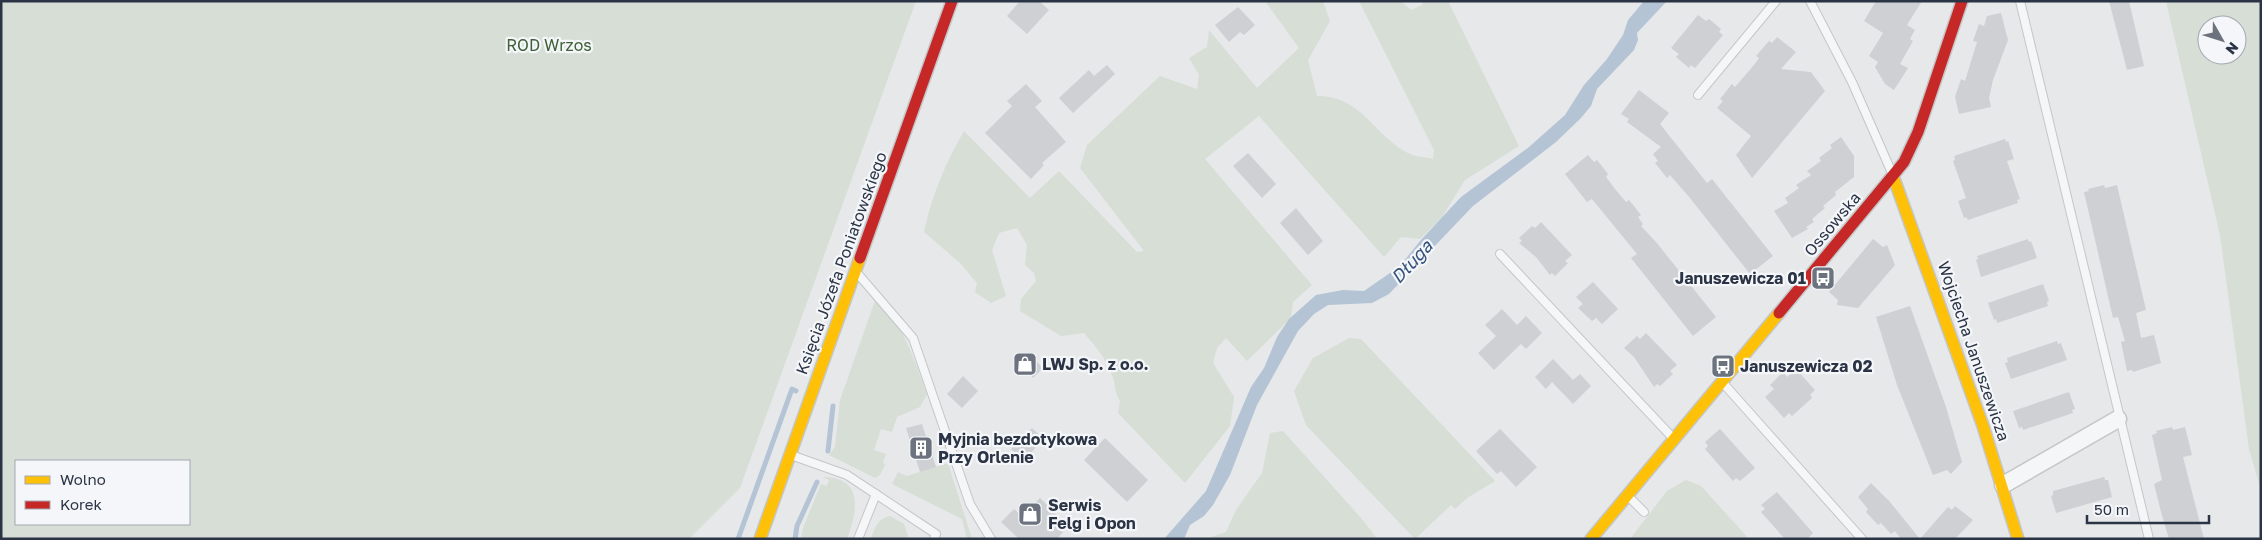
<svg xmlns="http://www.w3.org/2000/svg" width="2262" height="540" font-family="'Golos Text',sans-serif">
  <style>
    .green { fill: #d6ded6; fill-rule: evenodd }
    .water { fill: #b4c4d5 }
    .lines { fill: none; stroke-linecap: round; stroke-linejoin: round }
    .stream { stroke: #b4c4d5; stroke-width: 5 }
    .building { fill: #ced0d3 }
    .lane-casing { stroke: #c4c6c8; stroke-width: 10 }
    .street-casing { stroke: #c4c6c8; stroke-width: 19 }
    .slow-casing { stroke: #c4c6c8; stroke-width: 14 }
    .jam-casing { stroke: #c4c6c8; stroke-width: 14 }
    .lane { stroke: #f5f6f7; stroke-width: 8 }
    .street { stroke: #f5f6f7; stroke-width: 16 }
    .slow { stroke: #ffc107; stroke-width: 11 }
    .jam { stroke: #c62828; stroke-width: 11 }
    .labels { text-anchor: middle; stroke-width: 4.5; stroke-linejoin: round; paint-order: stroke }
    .park-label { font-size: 16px; fill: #3f6138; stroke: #f4f6f9 }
    .street-label { font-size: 16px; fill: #2b3445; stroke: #f4f6f9 }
    .poi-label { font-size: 16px; font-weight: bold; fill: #2b3445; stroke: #f4f6f9; text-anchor: start }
    .water-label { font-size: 18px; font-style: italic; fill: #34527a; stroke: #f4f6f9 }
  </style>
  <rect width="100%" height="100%" fill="#e6e8ea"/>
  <g class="green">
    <path d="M1,1h915l-176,487 -51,51h-688zM16,461h173v63h-173z"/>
    <path d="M1265,1h58l7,20 -22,39 9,36c46,0 57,41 93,58 6,3 15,3 23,5l1,-9 -75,-149h42l10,9 11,-5 1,-4h25l71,145 -54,34 -23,37 -22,22 -19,-2 -17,20 -125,-141 -54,43 107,126 -19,17 -2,16 -44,43 -21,-23 -9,10 -4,15 21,34 -4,29 -45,57 -67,-70 2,-12c-7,-12 -3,-15 -8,-26 -6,-17 -16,-28 -28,-42l-23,3 -41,-25 1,-12 15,-18 -2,-8 -9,-8 2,-20 -10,-17 -18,5 -7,17 14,46 -15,7 -16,-11 2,-9 -17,-20 -36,-31c8,-37 21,-68 40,-101l66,67 29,-27 78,81 7,-1 -64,-83 7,-23 73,-69 37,13 2,-14 -10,-17 18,-11 2,-17 48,58 42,-40z"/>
    <path d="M2166,1h93l2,6v483l-12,-41 -29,-214zM2207,25h30v30h-30z"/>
    <path d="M876,298c26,22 39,64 51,96l-7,13 -23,10 -5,15 -11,-3 -7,21 12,4 -3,8 2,3 -5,10 -5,3 -46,-23 6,-8 5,-47z"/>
    <path d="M1349,338l12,1 134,142 -28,17 -12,11 -4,-4 -36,34 -109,-114 -12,-34 19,-33z"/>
    <path d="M1283,431l79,88 15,20h-172l21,-7 10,-22 26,-37 8,-40z"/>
    <path d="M948,463l24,76h-5l-5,-20 -70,-35 6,-12 9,4z"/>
    <path d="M822,477c43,0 35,35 25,62h-46l2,-11 18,-44 6,2 2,-6z"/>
    <path d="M1686,480l15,6 48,53h-119l37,-48z"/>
    <path d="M890,516l14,8 5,15h-38c4,-12 6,-20 19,-23z"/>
  </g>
  <path class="water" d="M1644,1h23l-30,32 1,7 -4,10 -37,39 -6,17 -10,12 -25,24 -83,64 -84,88 -17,9 -44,2 -14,9 -16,17 -41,74 -27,70 -17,30 -9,11 -14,9 -6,14h-20l42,-48 45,-104 13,-19 13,-31 12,-18 27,-24 27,-5 21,1 36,-25 20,-25 41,-44 68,-50 36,-32 19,-30 23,-26 16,-24 5,-15z"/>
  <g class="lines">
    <g class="stream">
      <path d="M828,451l5,-45"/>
      <path d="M738,539l54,-150 4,2"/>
      <path d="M795,539l2,-13 20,-44"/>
    </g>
  </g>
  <g class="building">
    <path d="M1020,1h19l10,9 -22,24 -20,-18z"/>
    <path d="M1876,1h46l-15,24 8,5 -5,9 3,2 -13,23 8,4 -14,22 -9,-6 -10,-17 3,-5 -9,-6 14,-23 -19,-12z"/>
    <path d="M2109,1h20l15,65 -17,4z"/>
    <path d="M1238,7l17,18 -11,10 -4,-3 -11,10 -14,-17z"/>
    <path d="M2001,13l7,27 -15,40 -4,18 2,9 -32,7 -4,-17 6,-18 4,2 12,-39 -4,-1 6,-17 5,2 3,-10z"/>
    <path d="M1698,15l8,6 3,-2 12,10 -2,3 4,3 -28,33 -4,-3 -2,3 -13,-11 3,-3 -8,-6z"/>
    <path d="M1777,37l19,15 -15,17 30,3 14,19 -73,87 -16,-23 15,-19 -34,-28 6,-7 -3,-2 12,-15 3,3 19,-22 5,-7 -3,-2 13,-15 3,2z"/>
    <path d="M1107,65l8,9 -42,39 -14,-15 30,-28 5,6z"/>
    <path d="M1026,84l16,17 -7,6 31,35 -24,21 2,2 -13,14 -46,-46 27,-27 -5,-5z"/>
    <path d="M1639,90l30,23 -9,11 47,59 5,-4 61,77 -23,18 -60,-76 -20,-23 -3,3 -12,-15 3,-2 -5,-7 8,-7 -34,-25 2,-3 -8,-5z"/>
    <path d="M1841,137l13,19v21l-19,15 1,3 -13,11 2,2 -13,11 2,3 -8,5 2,2 -16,9 -18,-27 14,-8 -3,-5 14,-10 -3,-3 15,-10 -4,-4 14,-10 -2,-3 13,-10 -2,-3z"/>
    <path d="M2005,139l1,3 2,-1 6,18 -7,2 13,38 -3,1 1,3 -50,17 -2,-3 -2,1 -6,-17 8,-3 -13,-37 2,-1 -1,-4z"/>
    <path d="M1248,153l28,31 -14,14 -29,-32z"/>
    <path d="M1588,155l6,7 3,-2 11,14 -2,3 9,12 11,13 3,-2 12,15 -3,2 5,7 -2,2 15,16 60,75 -23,19 -62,-78 6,-4 -45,-55 -5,3 -22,-28z"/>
    <path d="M2104,185l1,3 12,-3 29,125 -10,3 5,25 13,-3 7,28 -28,9 -1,-2 -5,1 -6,-29 4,-1 -7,-24 -5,1 -29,-126 5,-1 -1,-2z"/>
    <path d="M1296,208l27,33 -15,14 -28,-32z"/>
    <path d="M1541,222l31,33 -7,6 3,2 -13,13 -3,-3 -2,2 -14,-18 -17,-14 3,-2 -3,-3 13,-12 3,2z"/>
    <path d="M1873,239l10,8 4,-2 8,20 -37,43 -21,-3 1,-5 -9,-8z"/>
    <path d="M2028,239l1,3 2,-1 6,17 -56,19 -5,-17 2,-1 -1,-3z"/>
    <path d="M1593,282l25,27 -16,15 -6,-6 -4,3 -14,-13 5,-4 -7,-7z"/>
    <path d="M2043,284l6,17 -2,1 1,4 -51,17 -1,-4 -2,1 -6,-17z"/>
    <path d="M1910,306l36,101 16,55 -11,12 -4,-4 -14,5 -36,-90 -21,-68z"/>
    <path d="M1502,309l15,16 9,-9 16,17 -16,16 -5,-5 -27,26 -16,-17 18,-17 -11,-11z"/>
    <path d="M1646,333l31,32 -7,6 3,3 -13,12 -3,-2 -3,3 -20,-30 -10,-9 13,-12 3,3z"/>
    <path d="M2057,341l1,3 3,-1 6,17 -56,19 -6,-16 3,-1 -1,-4z"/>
    <path d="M1028,353l15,15 -10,10 -15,-16z"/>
    <path d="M1553,359l20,21 7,-6 11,12 -18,18 -21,-22 -6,7 -11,-12z"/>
    <path d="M1796,369l19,21 -5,5 2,3 -20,18 -3,-3 -5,5 -19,-21 9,-8 -4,-4 13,-13 4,5z"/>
    <path d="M963,376l15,15 -16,17 -15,-14z"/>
    <path d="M2069,392l6,17 -3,1 1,3 -50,17 -1,-3 -3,1 -6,-17z"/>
    <path d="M922,424l14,43 -16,5 -14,-44z"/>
    <path d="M2172,427l1,3 12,-3 7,28 -9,2 21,82h-35l-8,-27 -7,-28 8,-4 -10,-45 5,-2 -1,-2z"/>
    <path d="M1032,428l12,11 -21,22 -12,-12z"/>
    <path d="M1500,429l37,38 -21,20 -15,-16 -4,3 -21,-23z"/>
    <path d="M1720,429l35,39 -15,13 -4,-3 -3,3 -28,-32 3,-3 -3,-4z"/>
    <path d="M1105,438l43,42 -21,22 -43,-42z"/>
    <path d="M2104,477l1,3h3l4,17 -56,16 -5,-17 2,-1v-4z"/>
    <path d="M1871,483l19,19 30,37 28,-32 4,3 3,-4 18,14 -18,19h-54l-6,-8 -4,3 -10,-11 -3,2 -12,-13 2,-3 -10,-12z"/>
    <path d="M1777,492l36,41 -6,6h-22l-24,-27 4,-3 -4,-4z"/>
    <path d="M1040,498l23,23 -5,6 5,5 -6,7h-38l-18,-17 13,-13 8,7z"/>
  </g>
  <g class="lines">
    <g class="lane-casing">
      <g id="lane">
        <path d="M1810,1l42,81 40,91"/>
        <path d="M2020,1l129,538"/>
        <path d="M1698,95l78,-94"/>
        <path d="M1500,254l172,183"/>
        <path d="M858,274l55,64 57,166 21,35"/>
        <path d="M1723,383l139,156"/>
        <path d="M791,455l56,20 89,59 -2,5"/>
        <path d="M1628,496l16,16"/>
        <path d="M858,539l18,-45"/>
      </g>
    </g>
    <g class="street-casing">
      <path id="street" d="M2003,485l115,-66"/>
    </g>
    <g class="slow-casing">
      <g id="slow">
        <path d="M1893,176l90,250 35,113"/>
        <path d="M760,539l100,-281"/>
        <path d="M1591,539l188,-226"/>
      </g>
    </g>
    <g class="jam-casing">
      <g id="jam">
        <path d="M860,258l92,-257"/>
        <path d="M1779,313l125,-151 14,-30 44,-131"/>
      </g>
    </g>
    <use href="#lane" class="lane"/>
    <use href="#street" class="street"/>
    <use href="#slow" class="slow"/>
    <use href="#jam" class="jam"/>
  </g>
  <defs>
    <g id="bus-square" transform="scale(1.25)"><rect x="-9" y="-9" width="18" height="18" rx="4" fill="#6c737f" stroke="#f4f6f9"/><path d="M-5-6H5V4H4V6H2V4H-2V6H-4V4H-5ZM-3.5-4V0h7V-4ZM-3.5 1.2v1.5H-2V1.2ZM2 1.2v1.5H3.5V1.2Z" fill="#fff"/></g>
    <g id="shop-square" transform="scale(1.25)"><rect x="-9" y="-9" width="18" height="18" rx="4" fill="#6c737f" stroke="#f4f6f9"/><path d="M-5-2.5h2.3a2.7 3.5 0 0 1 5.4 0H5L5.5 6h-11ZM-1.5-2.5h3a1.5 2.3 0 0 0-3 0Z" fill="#fff"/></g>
    <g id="building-square" transform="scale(1.25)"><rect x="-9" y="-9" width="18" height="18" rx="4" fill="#6c737f" stroke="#f4f6f9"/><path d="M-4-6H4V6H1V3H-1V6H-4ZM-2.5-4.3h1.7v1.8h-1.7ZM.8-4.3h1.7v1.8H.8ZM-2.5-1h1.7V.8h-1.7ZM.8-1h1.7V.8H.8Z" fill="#fff"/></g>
  </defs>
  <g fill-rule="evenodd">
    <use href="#bus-square" x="1823" y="278"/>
    <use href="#shop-square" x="1025" y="364"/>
    <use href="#bus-square" x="1723" y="366"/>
    <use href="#building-square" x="921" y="448"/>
    <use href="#shop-square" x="1030" y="514"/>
  </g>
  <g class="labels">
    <g class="park-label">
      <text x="549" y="51">ROD Wrzos</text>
    </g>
    <g class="street-label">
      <text transform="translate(1832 224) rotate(-50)" y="6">Ossowska</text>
      <text transform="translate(841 263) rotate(-70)" y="6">Księcia Józefa Poniatowskiego</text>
      <text transform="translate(1974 351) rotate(71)" y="6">Wojciecha Januszewicza</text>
    </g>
    <g class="poi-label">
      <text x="1806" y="284" text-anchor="end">Januszewicza 01</text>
      <text x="1042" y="370">LWJ Sp. z o.o.</text>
      <text x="1740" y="372">Januszewicza 02</text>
      <text x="938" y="445">Myjnia bezdotykowa<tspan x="938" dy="18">Przy Orlenie</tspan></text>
      <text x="1048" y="511">Serwis<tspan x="1048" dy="18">Felg i Opon</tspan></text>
    </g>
    <g class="water-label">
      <text transform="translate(1412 262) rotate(-47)" y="6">Długa</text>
    </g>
  </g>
  <rect width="2262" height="540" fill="none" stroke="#2b3445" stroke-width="5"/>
  <rect x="15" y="460" width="175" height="65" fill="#f4f6f9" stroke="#a4a8b1"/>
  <rect x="25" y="476" width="25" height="8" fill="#ffc107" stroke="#a4a8b1"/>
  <text x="60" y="485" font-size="15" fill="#2b3445">Wolno</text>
  <rect x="25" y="501" width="25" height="8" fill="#c62828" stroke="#a4a8b1"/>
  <text x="60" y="510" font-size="15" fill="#2b3445">Korek</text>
  <g transform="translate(2222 40) rotate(129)"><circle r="24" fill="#f4f6f9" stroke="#a4a8b1"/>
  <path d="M0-4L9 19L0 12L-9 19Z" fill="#6c737f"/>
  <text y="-8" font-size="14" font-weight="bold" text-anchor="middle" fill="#2b3445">N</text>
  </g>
  <path d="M2087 515v8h122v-8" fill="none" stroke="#2b3445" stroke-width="2.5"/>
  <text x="2094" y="515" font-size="15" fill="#2b3445" stroke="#f4f6f9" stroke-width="4" paint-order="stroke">50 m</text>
</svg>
